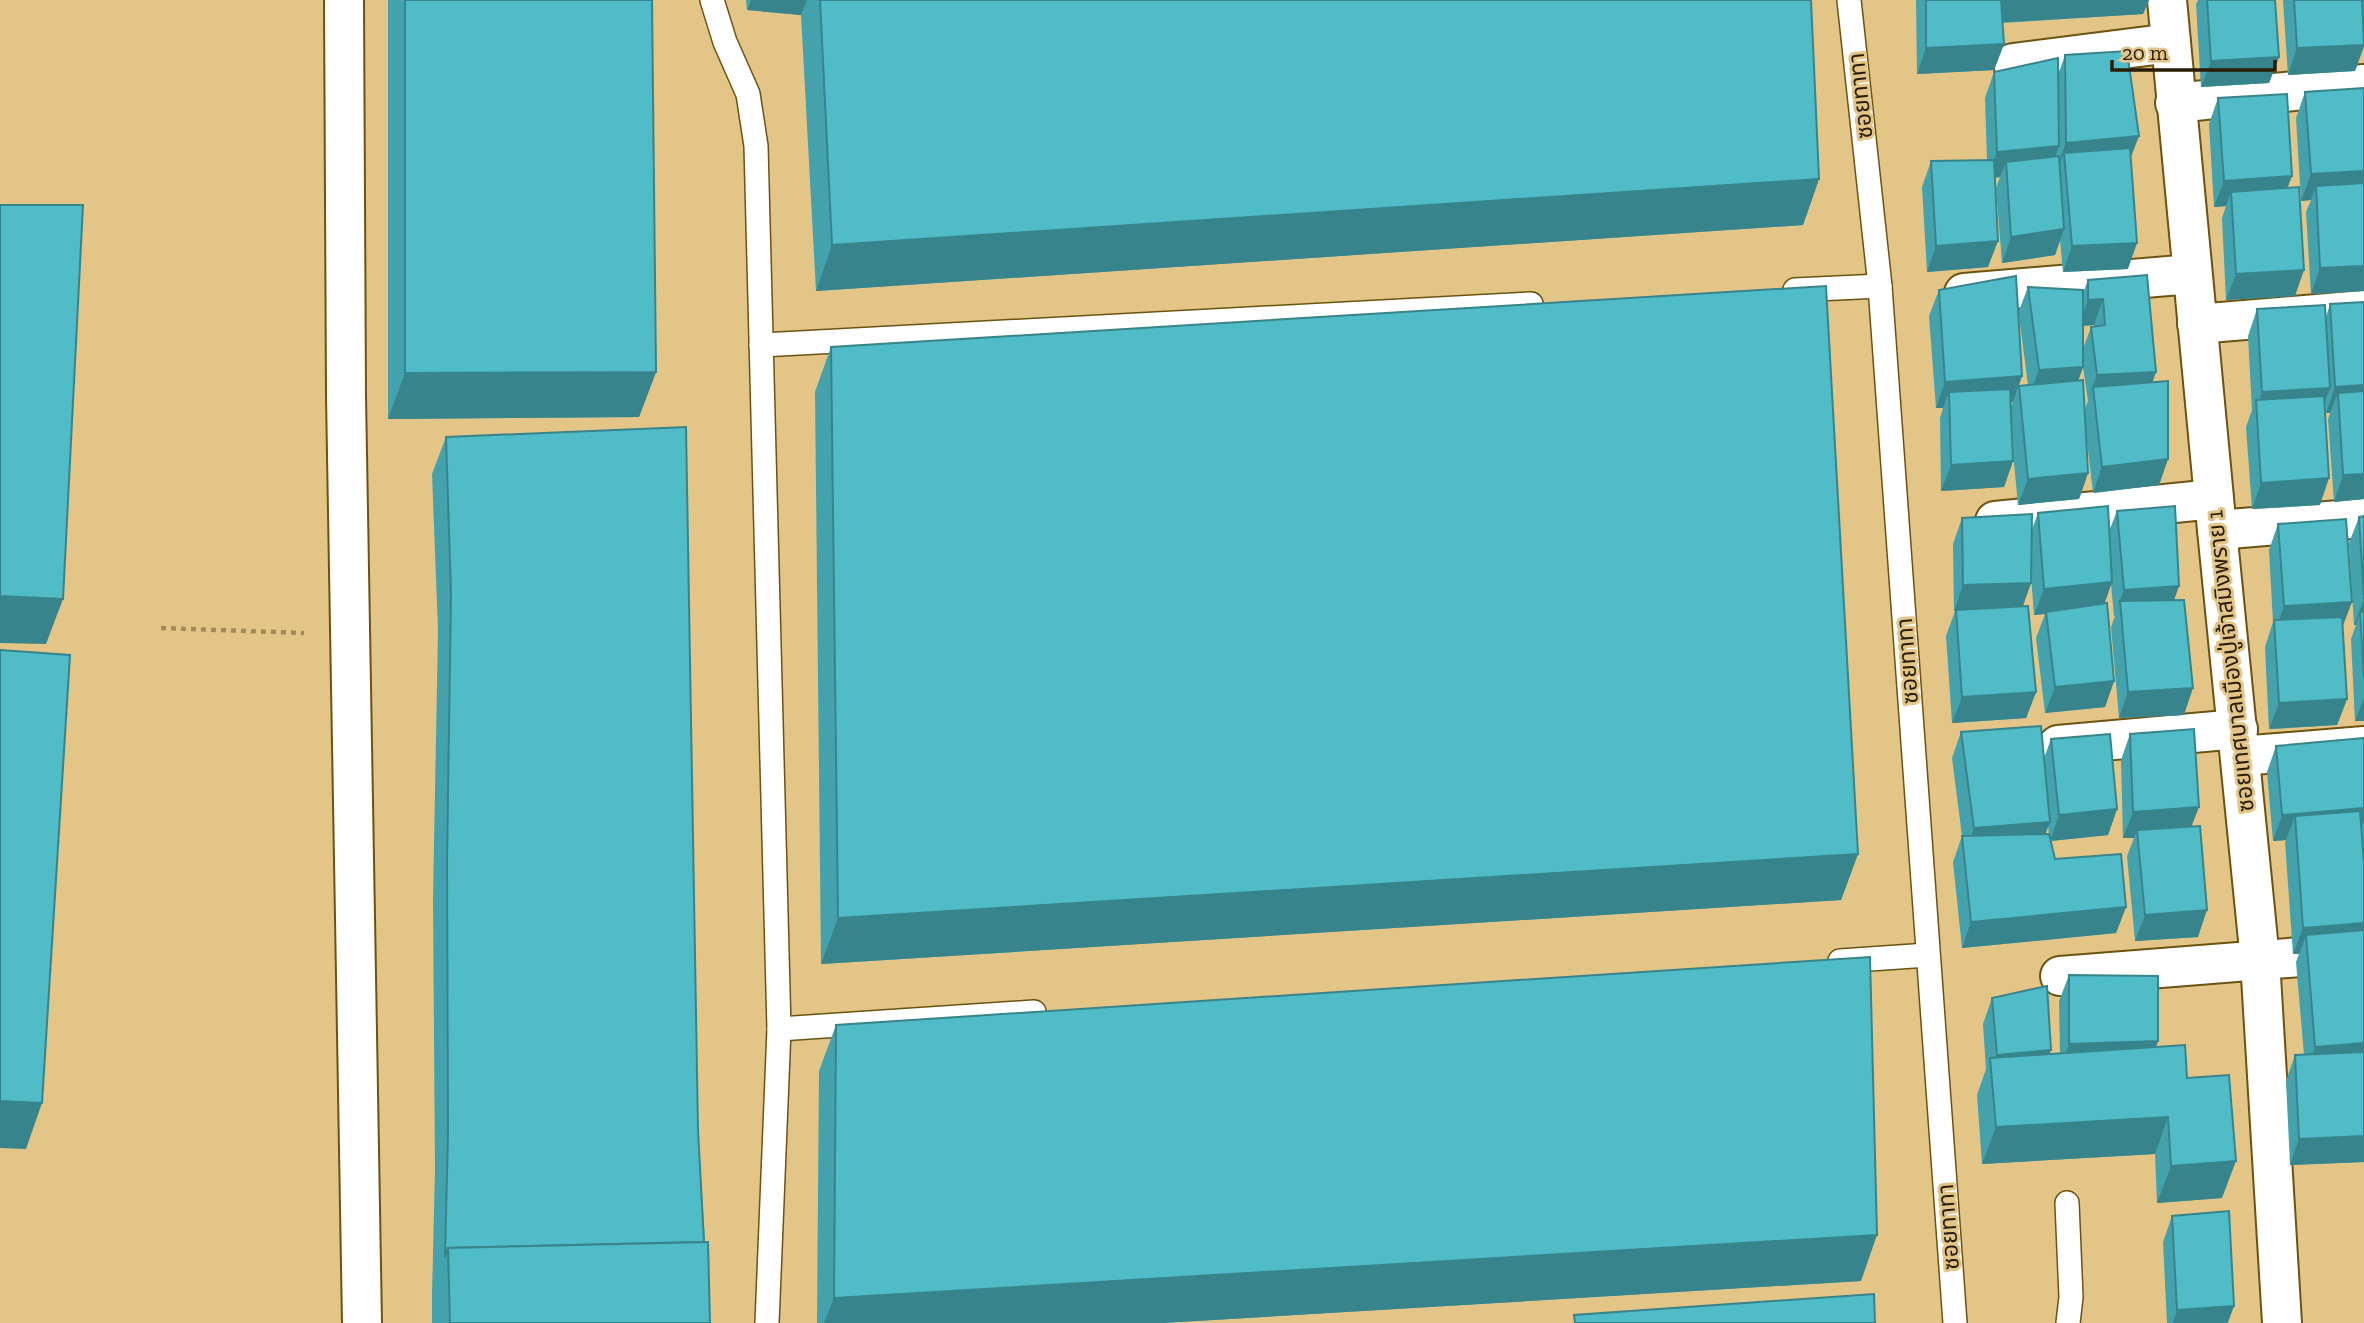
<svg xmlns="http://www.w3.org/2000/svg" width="2364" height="1323" font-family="'Zilla Slab','Noto Sans Thai',serif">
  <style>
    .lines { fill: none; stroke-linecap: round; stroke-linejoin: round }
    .service-casing { stroke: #6d5311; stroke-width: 26 }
    .minor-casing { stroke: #6d5311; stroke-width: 42 }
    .path { stroke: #a28b5a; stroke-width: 4.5; stroke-dasharray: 5 5; stroke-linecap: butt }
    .service { stroke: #fff; stroke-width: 23 }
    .minor { stroke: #fff; stroke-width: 38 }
    .wall { fill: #44a2ac; fill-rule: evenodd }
    .shaded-wall { fill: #37848c }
    .building { fill: #4fbcc8; stroke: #37848c; stroke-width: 2 }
    .labels { text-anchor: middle; stroke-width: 6; stroke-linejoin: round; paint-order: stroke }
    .street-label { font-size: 23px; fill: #291e05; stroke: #e2c587 }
  </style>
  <rect width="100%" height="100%" fill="#e2c587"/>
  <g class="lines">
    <g class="service-casing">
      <g id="service">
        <path d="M712,0l13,42 23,52 8,52 23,883 -12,294"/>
        <path d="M1849,0l31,286 75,1037"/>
        <path d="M1795,290l85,-4"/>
        <path d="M761,345l770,-41"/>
        <path d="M1840,961l88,-6"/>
        <path d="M779,1029l255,-17"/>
        <path d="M2067,1203l4,94 -3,26"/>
      </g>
    </g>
    <g class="minor-casing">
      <g id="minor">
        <path d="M344,0l2,396 16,927"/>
        <path d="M2167,0l50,530 43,430 22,363"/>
        <path d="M2013,63l158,-20"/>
        <path d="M2175,103l189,-19"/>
        <path d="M1964,293l228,-19"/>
        <path d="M2197,324l167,-14"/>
        <path d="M1995,521l219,-22"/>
        <path d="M2217,530l147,-12"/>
        <path d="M2058,745l180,-16"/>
        <path d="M2240,756l124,-10"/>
        <path d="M2060,976l304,-24"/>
      </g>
    </g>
    <path class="path" d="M161,628l143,5"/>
    <use href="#service" class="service"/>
    <use href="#minor" class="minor"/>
  </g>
  <g class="wall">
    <path d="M388,0h264l4,372 -17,45 -251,2z"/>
    <path d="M746,0h1065l8,179 -16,46 -987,66 -15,-276 -54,-5z"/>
    <path d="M1916,0h233l-6,14 -141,9 2,21 -10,26 -77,4z"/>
    <path d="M2198,0h77l4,57 -10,26 -68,4 -5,-83z"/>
    <path d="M2283,0h81v47l-9,24 -67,4z"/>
    <path d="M2065,55l66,102 -3,112 -65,3 -3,-32 -5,15 -53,8 -6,-75 4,-11 -5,1 -7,89 -61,5 -5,-85 9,-26 56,-1 -2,-62 9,-26 64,3z"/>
    <path d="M2364,88v203l-53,3 -5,-82 5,-12 -10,1 -5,-83 9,-26z"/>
    <path d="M2218,98l70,90 7,108 -69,4 -4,-82 4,-12 -12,1 -5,-83z"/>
    <path d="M2147,275l5,107 16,77 -9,26 -66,8 -6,-52 1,32 -9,26 -61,6 -5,-53v9l-9,26 -63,4 -1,-73 3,-10h-7l-7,-92 10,-26 79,23 10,-26 55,6 5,-13zM2019,316l9,69 -9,1 -8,21v-5h2l9,-26zM2094,325v2h-3l-8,22v-23zM2083,367l5,34 -3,8 -7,-29z"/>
    <path d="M2330,304l34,195 -30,3 -6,-83 2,-6h-4l-1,-12 -5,104 -68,4 -6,-82 6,-17 -4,-74 9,-27 69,8z"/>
    <path d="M831,347l1027,507 -17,46 -1020,64 -6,-572z"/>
    <path d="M446,437l252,693 12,193h-278v-29l3,-124 -2,-271 5,-269 -6,-156z"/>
    <path d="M2117,511l57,89 10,115 -65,3 -8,-91 4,-11h-1l-3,-32 -7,19 10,78 -9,26 -60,6 -9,-75 9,-24 -11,1 -3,-39v7l-9,23 14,86 -10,26 -74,5 -6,-87 9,-25h-1l-1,-67 9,-26 70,11 6,-16 71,18z"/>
    <path d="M2364,516v205h-9l-4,-82 5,-14h-2l-5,-82 10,-26z"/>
    <path d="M2278,524l65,102 4,73 -10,26 -68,4 -4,-82 8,-25 -4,-72z"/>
    <path d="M1961,732l83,26 7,-19 66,70 -9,26 -57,6 4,18 71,48 -10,26 -154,15 -9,-86 9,-26 -10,-78zM2048,826l1,8h-4z"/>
    <path d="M2130,734l62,92 6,111 -63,4 -8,-85 7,-18h-11l-2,-78z"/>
    <path d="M2364,738v424l-74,3 -4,-84 9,-26h9l-8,-93 3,-8h-6l-8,-112 1,-2 -13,1 -6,-69 9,-26z"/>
    <path d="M2069,975l89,66 -2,6 31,31 35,120 -65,5 -2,-49 -173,10 -5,-69 9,-26 -3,-45 9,-26 57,56h11l-1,-53z"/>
    <path d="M836,1025l1025,256 -699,42h-345l2,-252z"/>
    <path d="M2172,1216l62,90 -6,17h-61l-4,-81z"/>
  </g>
  <g class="shaded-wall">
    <path d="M751,0h56l-6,15 -54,-5z"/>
    <path d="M2002,0h147l-6,14 -149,9z"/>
    <path d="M2004,44l-10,26 -77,4 9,-26z"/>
    <path d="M2364,45l-9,26 -67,4 9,-27z"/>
    <path d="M2279,57l-10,26 -68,4 10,-26z"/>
    <path d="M2139,136l-10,26 -65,-9 -6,16h-2l10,-26z"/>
    <path d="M2059,146l-9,26 -44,-10 -6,15 -12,1 9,-26z"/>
    <path d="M2364,171v26l-48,-11 -5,14 -10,1 10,-27z"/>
    <path d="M2292,176l-10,26 -51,-10 -5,14 -12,1 10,-26z"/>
    <path d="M1819,179l-16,46 -987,66 16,-46z"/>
    <path d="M2064,229l-9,26 -53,8 9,-26z"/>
    <path d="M1998,241l-10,26 -61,5 9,-26z"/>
    <path d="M2137,243l-9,26 -65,3 9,-26z"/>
    <path d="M2364,266v25l-53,3 9,-26z"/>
    <path d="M2304,270l-9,26 -69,4 10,-26z"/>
    <path d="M2103,299l-9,26 -15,1 9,-26z"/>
    <path d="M2083,367l-9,26 -45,3 10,-26z"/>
    <path d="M656,372l-17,45 -251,2 17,-46z"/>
    <path d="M2156,372l-9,26 -54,-11 -6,14 10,-26z"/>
    <path d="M2022,376l-9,26 -64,5v-15l-6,16h-7l9,-26z"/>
    <path d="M2364,385v26l-26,-18 -8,20h-4l9,-26z"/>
    <path d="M2330,388l-10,26 -64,-5 6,-17z"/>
    <path d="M2168,459l-9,26 -66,8 9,-26z"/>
    <path d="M2013,461l-9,26 -63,4 10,-26z"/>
    <path d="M2088,473l-9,26 -61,6 10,-26z"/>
    <path d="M2364,474v25l-30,3 9,-27z"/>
    <path d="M2329,478l-9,27 -68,4 9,-26z"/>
    <path d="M2112,582l-9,26 -57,4 -1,2 -11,1 10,-26z"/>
    <path d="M2031,583l-9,26 -68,2 9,-26z"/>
    <path d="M2179,586l-9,26 -50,-11 -6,15 10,-26z"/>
    <path d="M0,596l63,3 -17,45 -46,-1z"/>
    <path d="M2364,599v26l-4,-13 -4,13h-2z"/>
    <path d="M2352,602l-10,26 -68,5 10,-27z"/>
    <path d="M2114,681l-9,26 -60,6 10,-26z"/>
    <path d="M2193,688l-9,27 -65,3 9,-26z"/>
    <path d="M2036,692l-10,26 -74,5 10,-26z"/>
    <path d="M2364,698v23h-9z"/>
    <path d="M2347,699l-10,26 -68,4 10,-26z"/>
    <path d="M2199,807l-10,26 -52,-3 -3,8h-11l10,-26z"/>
    <path d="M2364,808v13l-5,13 -64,-18 -9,24 -13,1 9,-26z"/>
    <path d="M2117,809l-9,26 -58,6 9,-26z"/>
    <path d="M2050,822l-10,26 -75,6 9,-26z"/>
    <path d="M1858,854l-17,46 -1020,64 17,-46z"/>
    <path d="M2126,907l-10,26 -154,15 9,-26z"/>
    <path d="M2207,910l-9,27 -63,4 10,-26z"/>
    <path d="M2364,923v12h-58l-7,19h-6l10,-26z"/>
    <path d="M2158,1041l-9,27 -89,3 9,-27z"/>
    <path d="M2364,1043v25l-59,5 10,-26z"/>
    <path d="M2051,1050l-10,26 -50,-6 6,-15z"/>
    <path d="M0,1101l42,2 -16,46 -26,-1z"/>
    <path d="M2168,1117l-13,37 -173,10 14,-37z"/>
    <path d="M2364,1136v26l-74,3 9,-26z"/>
    <path d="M2236,1161l-14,37 -65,5 14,-37z"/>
    <path d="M1877,1235l-16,46 -699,42h-338l10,-25z"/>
    <path d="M2234,1306l-7,17h-54l4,-13z"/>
  </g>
  <g class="building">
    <path d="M405,0h247l4,372 -251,1z"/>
    <path d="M820,0h991l8,179 -987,66z"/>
    <path d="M1926,0h75l3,44 -78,4z"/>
    <path d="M2207,0h68l4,57 -68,4z"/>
    <path d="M2294,0h68l2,45 -67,3z"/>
    <path d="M2127,51l12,85 -73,7 -1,-88z"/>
    <path d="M2058,58l1,88 -62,6 -3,-80z"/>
    <path d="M2364,88v83l-53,3 -6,-82z"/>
    <path d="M2287,94l5,82 -68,5 -6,-83z"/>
    <path d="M2130,148l7,95 -65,3 -8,-93z"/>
    <path d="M2059,156l5,73 -53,8 -5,-75z"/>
    <path d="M1994,160l4,81 -62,5 -5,-85z"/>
    <path d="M2364,183v83l-44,2 -4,-82z"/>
    <path d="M2299,187l5,83 -68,4 -5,-82z"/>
    <path d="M0,205h83l-20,394 -63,-3z"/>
    <path d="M2147,275l9,97 -59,3 -6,-48 14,-2 -2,-26 -15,1v-20z"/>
    <path d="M2016,276l6,100 -77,6 -6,-92z"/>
    <path d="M1826,286l32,568 -1020,64 -7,-571z"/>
    <path d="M2028,287l55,3v77l-44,3z"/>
    <path d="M2364,302v83l-29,2 -5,-83z"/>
    <path d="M2325,305l5,83 -68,4 -5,-83z"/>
    <path d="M2083,380l5,93 -60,6 -9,-93z"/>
    <path d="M2168,381v78l-66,8 -9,-80z"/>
    <path d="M2010,389l3,72 -62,4 -2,-73z"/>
    <path d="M2364,391v83l-21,1 -5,-82z"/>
    <path d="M2324,396l5,82 -68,5 -5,-83z"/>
    <path d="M686,427l12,703 6,112 -256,6 -3,9 3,-124 -1,-271 4,-269 -5,-156z"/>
    <path d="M2108,506l4,76 -68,7 -6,-76z"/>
    <path d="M2175,506l4,80 -55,4 -7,-79z"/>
    <path d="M2032,514l-1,69 -68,2 -1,-67z"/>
    <path d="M2364,516v83l-5,-82z"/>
    <path d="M2346,519l6,83 -68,4 -6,-82z"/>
    <path d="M2184,600l9,88 -65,4 -8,-91z"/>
    <path d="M2107,603l7,78 -59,6 -9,-75z"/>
    <path d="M2028,606l8,86 -74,5 -6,-87z"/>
    <path d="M2360,612h4v66z"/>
    <path d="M2342,617l5,82 -68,4 -5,-83z"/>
    <path d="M0,650l70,5 -28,448 -42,-2z"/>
    <path d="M2041,726l9,96 -76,6 -13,-96z"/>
    <path d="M2194,729l5,78 -66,5 -3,-78z"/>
    <path d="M2110,734l7,75 -58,6 -8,-76z"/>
    <path d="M2364,738v70l-82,7 -6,-69z"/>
    <path d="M2360,811l4,53v59l-61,5 -8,-112z"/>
    <path d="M2200,826l7,84 -62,5 -8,-85z"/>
    <path d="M2049,834l6,25 66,-5 5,53 -155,15 -9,-86z"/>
    <path d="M2364,930v113l-49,4 -9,-112z"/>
    <path d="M1870,957l7,278 -1043,63 2,-273z"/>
    <path d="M2069,975l89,1v65l-89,3z"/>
    <path d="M2047,986l4,64 -54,5 -5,-57z"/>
    <path d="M2185,1045l2,33 42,-3 7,86 -65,5 -3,-49 -172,10 -6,-69z"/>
    <path d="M2364,1052v84l-65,3 -4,-84z"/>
    <path d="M2229,1211l5,95 -57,4 -5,-94z"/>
    <path d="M708,1242l2,81h-260l-2,-75z"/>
    <path d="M1874,1294l1,29h-300l-1,-8z"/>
  </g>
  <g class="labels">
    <g class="street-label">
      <text transform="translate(1860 96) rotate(-96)" y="8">ซอยทาทา</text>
      <text transform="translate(1907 661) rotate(-94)" y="8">ซอยทาทา</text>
      <text transform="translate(2230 661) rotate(-96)" y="8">ซอยเทศบาลเมืองปู่เจ้าสมิงพราย 1</text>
      <text transform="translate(1948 1227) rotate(-94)" y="8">ซอยทาทา</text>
    </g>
  </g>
  <path d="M2112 60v10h163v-10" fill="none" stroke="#291e05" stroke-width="3.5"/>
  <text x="2122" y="60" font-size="21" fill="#291e05" stroke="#e2c587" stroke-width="5" paint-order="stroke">20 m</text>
</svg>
